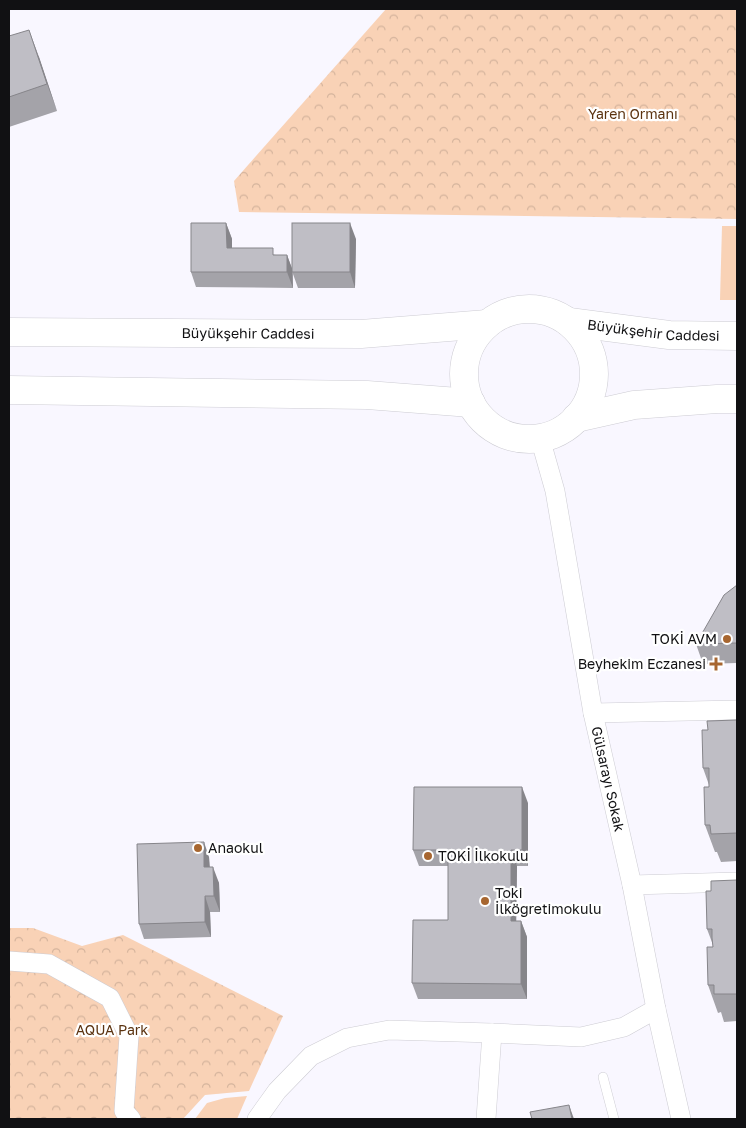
<svg xmlns="http://www.w3.org/2000/svg" width="746" height="1128" font-family="'Golos Text',sans-serif">
  <style>
    .grass { fill: #f9d2b6 }
    .forest { fill: url(#forest-crowns) }
    .lines { fill: none; stroke-linecap: round; stroke-linejoin: round }
    .service-casing { stroke: #cdccd3; stroke-width: 10 }
    .minor-casing { stroke: #cdccd3; stroke-width: 20 }
    .primary-casing { stroke: #cdccd3; stroke-width: 29 }
    .service { stroke: #fff; stroke-width: 9 }
    .minor { stroke: #fff; stroke-width: 19 }
    .primary { stroke: #fff; stroke-width: 28 }
    .wall { fill: #a4a3a9 }
    .shaded-wall { fill: #86858a }
    .building { fill: #bfbec5; stroke: #86858a }
    .poi-dot { fill: #a76630; stroke: #fff; stroke-width: 2 }
    .labels { text-anchor: middle; stroke-width: 4.5; stroke-linejoin: round; paint-order: stroke }
    .park-label { font-size: 14px; fill: #5b3310; stroke: #fff }
    .street-label { font-size: 14px; fill: #111113; stroke: #fff }
    .poi-label { font-size: 14px; fill: #111113; stroke: #fff; text-anchor: start }
  </style>
  <defs>
    <pattern id="forest-crowns" width="20" height="18" patternUnits="userSpaceOnUse" patternTransform="scale(1.25)"><rect width="20" height="18" fill="#f9d2b6"/><path d="M2 6a3 3 0 1 1 6 0M12 15a3 3 0 1 1 6 0" fill="none" stroke="#d4b39c"/></pattern>
  </defs>
  <rect width="100%" height="100%" fill="#f9f7ff"/>
  <g class="grass">
    <path d="M722,226h15v74h-17z"/>
    <path d="M247,1096l-10,23h-42l12,-16 18,-5z"/>
  </g>
  <g class="forest">
    <path d="M386,9h351v210l-498,-7 -5,-31z"/>
    <path d="M9,928h24l49,18 41,-11 160,81 -34,75 -44,4 -22,24h-174z"/>
  </g>
  <g class="lines">
    <g class="service-casing">
      <path id="service" d="M603,1077l11,42"/>
    </g>
    <g class="minor-casing">
      <g id="minor">
        <path id="s1" d="M540,438l15,53 38,222 39,172 24,124 25,110"/>
        <path d="M593,713l144,-3"/>
        <path d="M632,885l105,-3"/>
        <path d="M9,961l40,3 61,34 19,38 -5,75 7,8"/>
        <path d="M257,1119l20,-28 34,-35 36,-18 42,-8 103,3 89,4 43,-10 32,-18"/>
        <path d="M486,1119l6,-86"/>
      </g>
    </g>
    <g class="primary-casing">
      <g id="primary">
        <circle cx="529" cy="374" r="65"/>
        <path id="s2" d="M569,322l100,13 68,1"/>
        <path id="s3" d="M9,332l352,2 126,-10"/>
        <path d="M9,390l358,5 104,8"/>
        <path d="M576,418l58,-13 83,-6h20"/>
      </g>
    </g>
    <use href="#service" class="service"/>
    <use href="#minor" class="minor"/>
    <use href="#primary" class="primary"/>
  </g>
  <g class="wall">
    <path d="M9,36l30,21 18,54 -48,16z"/>
    <path d="M226,223l6,16v9l44,7h11l5,14 64,-30 -1,49h-57l-5,-14v14l-97,-1 -5,-15z"/>
    <path d="M737,585v78l-34,1 -7,-20z"/>
    <path d="M737,720v141l-16,1 -4,-10h-2l-10,-27 4,-40 -6,-17 5,-38z"/>
    <path d="M528,803v63h-11l-1,55h5l6,16v62h-109l-6,-16 36,-63v-54h-29l-6,-16z"/>
    <path d="M209,857l1,10 9,16 1,29h-10l1,25 -67,2 -5,-15z"/>
    <path d="M737,880v141l-13,1 -3,-10 -3,1 -10,-28 5,-40 -6,-16 4,-38z"/>
  </g>
  <g class="shaded-wall">
    <path d="M29,30l10,27 18,54 -10,-27z"/>
    <path d="M226,223l6,16v24l-5,-15z"/>
    <path d="M350,223l6,16 -1,49 -5,-16z"/>
    <path d="M287,255l6,16 -1,1 1,16 -6,-16z"/>
    <path d="M522,787l6,16v63l-6,-16z"/>
    <path d="M204,842l5,15 1,26 -6,-16z"/>
    <path d="M511,850l6,16 -1,70 -5,-15z"/>
    <path d="M213,867l6,16 1,29 -6,-16z"/>
    <path d="M205,896l5,16 1,25 -6,-15z"/>
    <path d="M521,921l6,16v62l-6,-15z"/>
    <path d="M569,1105l5,14h-2z"/>
  </g>
  <g class="building">
    <path d="M29,30l18,54 -38,13v-61z"/>
    <path d="M191,223h35l1,25h46v7h14v17h-96z"/>
    <rect x="292" y="223" width="58" height="49"/>
    <path d="M737,585v58l-41,1 28,-49z"/>
    <path d="M737,720v113l-26,1 -1,-9h-5l-1,-38h5v-19h-6l-1,-38h6l-1,-9z"/>
    <path d="M414,787h108v63h-11v71h10v63l-109,-1 1,-63h35v-70h-35z"/>
    <path d="M204,842v25h9l1,29h-9v26l-66,2 -2,-80z"/>
    <path d="M737,880v114h-23v-9h-6l-1,-38h6l-1,-9v-9h-5l-1,-38h5v-10z"/>
    <path d="M569,1105l3,14h-40l-2,-7z"/>
  </g>
  <g class="poi-dot">
    <circle cx="727" cy="639" r="5"/>
    <path d="M713.5 656.5h5v5h5v5h-5v5h-5v-5h-5v-5h5z"/>
    <circle cx="198" cy="848" r="5"/>
    <circle cx="428" cy="856" r="5"/>
    <circle cx="485" cy="901" r="5"/>
  </g>
  <g class="labels">
    <g class="park-label">
      <text x="633" y="119">Yaren Ormanı</text>
      <text x="112" y="1035">AQUA Park</text>
    </g>
    <g class="street-label">
      <text dy="5" stroke="none"><textPath href="#s2" startOffset="85">Büyükşehir Caddesi</textPath></text>
      <text dy="5" stroke="none"><textPath href="#s3" startOffset="239">Büyükşehir Caddesi</textPath></text>
      <text dy="5" stroke="none"><textPath href="#s1" startOffset="348">Gülsarayı Sokak</textPath></text>
    </g>
    <g class="poi-label">
      <text x="717" y="644" text-anchor="end">TOKİ AVM</text>
      <text x="706" y="669" text-anchor="end">Beyhekim Eczanesi</text>
      <text x="208" y="853">Anaokul</text>
      <text x="438" y="861">TOKİ İlkokulu</text>
      <text x="495" y="898">Toki<tspan x="495" dy="16">İlköğretimokulu</tspan></text>
    </g>
  </g>
  <rect width="746" height="1128" fill="none" stroke="#111113" stroke-width="20"/>
</svg>
